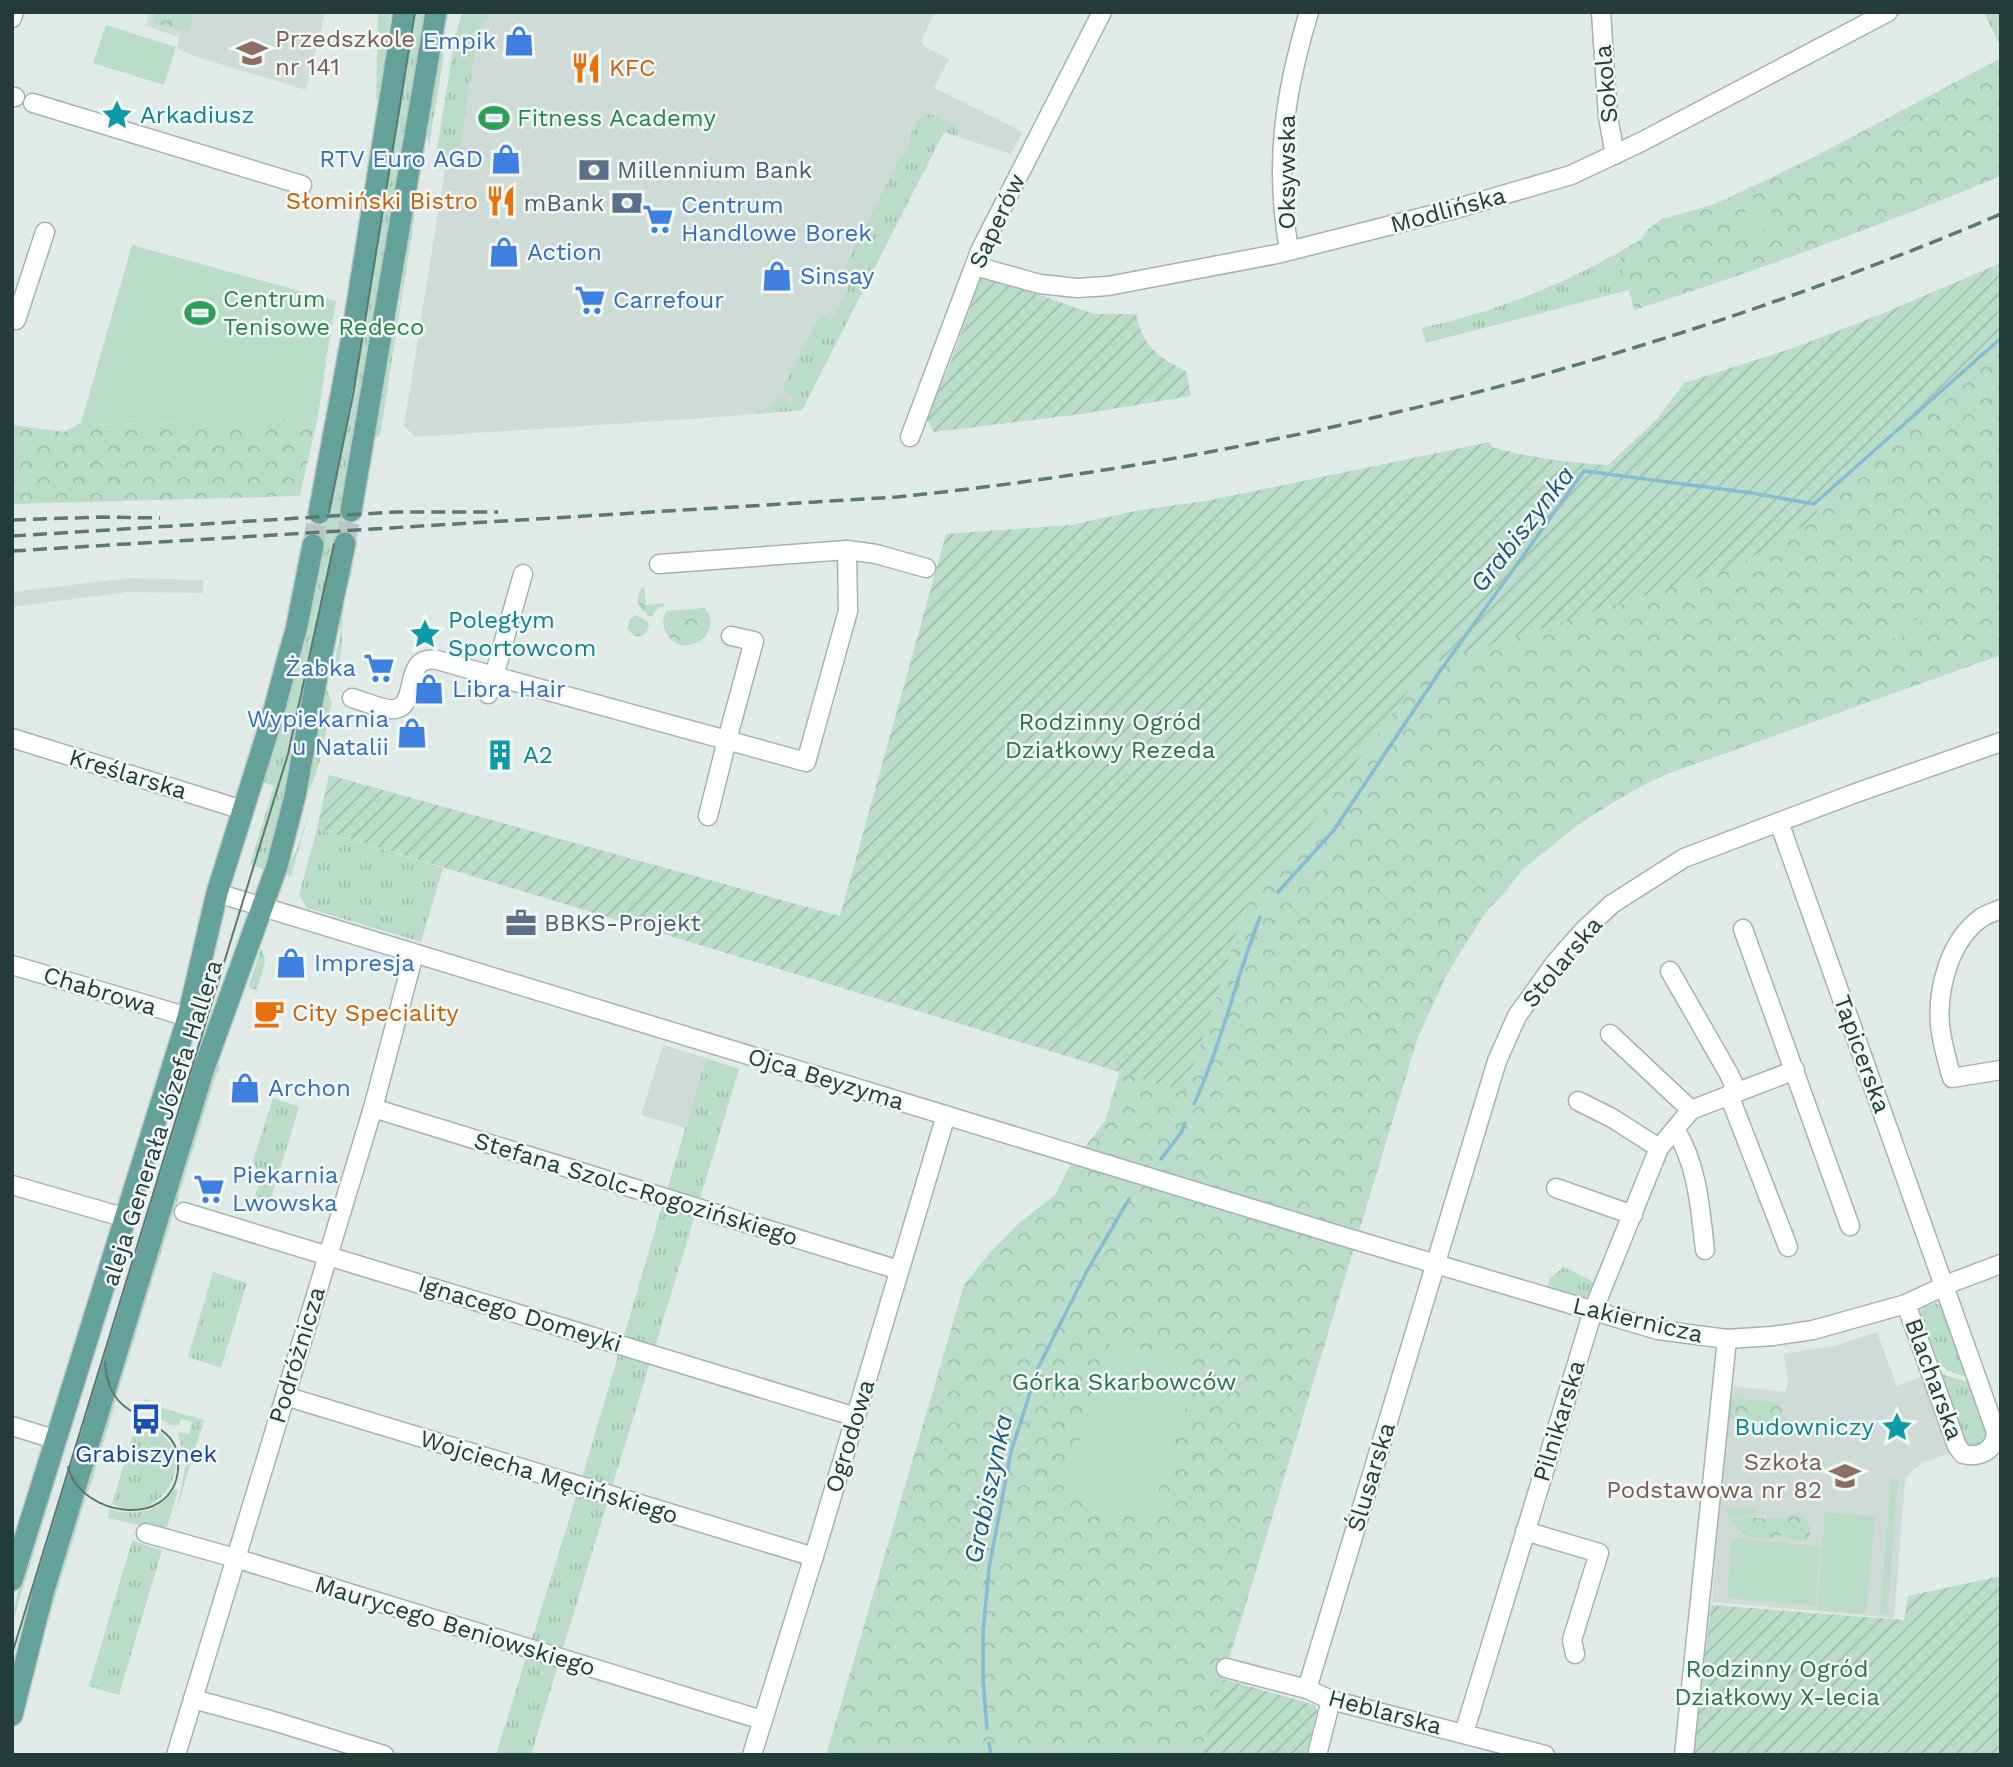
<svg xmlns="http://www.w3.org/2000/svg" width="2013" height="1767" font-family="'Work Sans',sans-serif">
  <style>
    .built { fill: #cfdbd7 }
    .grass { fill: url(#grass-tufts) }
    .park { fill: url(#park-crowns) }
    .garden { fill: url(#garden-furrows) }
    .pitch { fill: #b9ddc8 }
    .lines { fill: none; stroke-linecap: round; stroke-linejoin: round }
    .stream { stroke: #87bbd1; stroke-width: 3.5 }
    .major-tunnel { stroke: #bac8c5; stroke-width: 21; stroke-dasharray: 21 10; stroke-linecap: butt }
    .minor-casing { stroke: #a3b3b0; stroke-width: 21 }
    .major-casing { stroke: #c1c8c8; stroke-width: 24 }
    .minor { stroke: #fff; stroke-width: 18 }
    .major { stroke: #64a19b; stroke-width: 21 }
    .tram { stroke: #5b7874; stroke-width: 2 }
    .rail { stroke: #5b7874; stroke-width: 3.5; stroke-dasharray: 14 7; stroke-linecap: butt }
    .labels { text-anchor: middle; stroke-width: 5; stroke-linejoin: round; paint-order: stroke }
    .education-label { font-size: 24px; fill: #785e54; stroke: #f1f8f5; text-anchor: start }
    .shop-label { font-size: 24px; fill: #366cbe; stroke: #f1f8f5; text-anchor: start }
    .food-label { font-size: 24px; fill: #c56008; stroke: #f1f8f5; text-anchor: start }
    .street-label { font-size: 24px; fill: #213c39; stroke: #f1f8f5 }
    .culture-label { font-size: 24px; fill: #0d838f; stroke: #f1f8f5; text-anchor: start }
    .leisure-label { font-size: 24px; fill: #27864d; stroke: #f1f8f5; text-anchor: start }
    .service-label { font-size: 24px; fill: #4e5e75; stroke: #f1f8f5; text-anchor: start }
    .park-label { font-size: 24px; fill: #2b7352; stroke: #f1f8f5 }
    .transit-label { font-size: 24px; fill: #164399; stroke: #f1f8f5 }
    .water-label { font-size: 26px; font-style: italic; fill: #1a5a78; stroke: #f1f8f5 }
  </style>
  <defs>
    <pattern id="grass-tufts" width="24" height="20" patternUnits="userSpaceOnUse" patternTransform="scale(1.75)"><rect width="24" height="20" fill="#b9ddc8"/><path d="M3 7l-1-3M5 7V3M7 7l1-3M15 17l-1-3M17 17v-4M19 17l1-3" fill="none" stroke="#9fbfad"/></pattern>
    <pattern id="park-crowns" width="20" height="18" patternUnits="userSpaceOnUse" patternTransform="scale(1.75)"><rect width="20" height="18" fill="#b9ddc8"/><path d="M2 6a3 3 0 1 1 6 0M12 15a3 3 0 1 1 6 0" fill="none" stroke="#9fbfad"/></pattern>
    <pattern id="garden-furrows" width="10" height="10" patternUnits="userSpaceOnUse" patternTransform="scale(1.75)"><rect width="10" height="10" fill="#b9ddc8"/><path d="M-1 1l2-2M0 10L10 0M9 11l2-2" fill="none" stroke="#9fbfad"/></pattern>
  </defs>
  <rect width="100%" height="100%" fill="#e0ebe8"/>
  <g class="built">
    <path d="M149,12h176l-19,78 -106,-32 -23,-9 2,-12 -33,-11z"/>
    <path d="M470,12h465l-14,29 3,5 25,13 -15,29 89,44 -12,22 -67,-22 -142,278 -83,7 -304,20 -11,-11z"/>
    <path d="M129,578l74,2v13l-75,-1 -116,15v-15z"/>
    <path d="M663,1045l43,13 -21,70 -44,-13z"/>
    <path d="M1877,1332l20,54 24,-9 28,76 -28,11 -12,10 -4,8 -11,136 -182,-16 17,-208 4,-1 1,-7 51,6 3,-8 -4,-30 53,-9z"/>
  </g>
  <g class="grass">
    <path d="M378,12h13l-11,86 -4,2z"/>
    <path d="M410,12h17l-72,445 -24,129 -63,285 -18,-7 24,-78 -12,-4 30,-96 36,-185z"/>
    <path d="M462,12h29l-13,22 -19,119 -7,12 -7,2 -8,-1 -2,-4 20,-125z"/>
    <path d="M440,50l4,4 -15,92 -2,-11z"/>
    <path d="M930,114l29,13 -2,9 -13,-4 -142,278 -45,4v-3l12,-3 9,-11 13,6 3,-7 -11,-5v-4l37,-72 11,5 18,-33 -11,-6 63,-126 7,-5c2,-13 6,-35 22,-36z"/>
    <path d="M413,215h2l-35,220 -8,6 14,-73 10,-44z"/>
    <path d="M1619,252l10,38 -203,53 -4,-15c67,-14 138,-42 197,-76z"/>
    <path d="M350,563l2,10 -6,13 -4,21v40l-5,28 -2,1 -1,-13 6,-26 1,-27z"/>
    <path d="M325,684l7,18 -1,6c-7,29 -10,64 -26,89z"/>
    <path d="M311,807l-20,69 -7,-1 13,-26z"/>
    <path d="M317,829l126,39 -22,74 -114,-34 -8,-13z"/>
    <path d="M261,949c9,12 -1,28 -5,41l-6,-2 -1,-3z"/>
    <path d="M706,1058l33,11c-68,229 -140,457 -208,686h-35l85,-274z"/>
    <path d="M219,1063l1,6 -4,6 -99,320 -2,-4 99,-324z"/>
    <path d="M273,1098l26,9 -31,101 -15,-4 7,-25 -7,-19z"/>
    <path d="M156,1151l-144,473v-8l10,-39z"/>
    <path d="M1564,1267l30,15 -8,17 -4,1 -35,-11 3,-11z"/>
    <path d="M213,1272l34,11 -26,85 -33,-11z"/>
    <path d="M1936,1303l6,4 27,69 -3,1 -18,-6 -5,-5 -3,2 -7,-6 -15,-48 5,-7z"/>
    <path d="M1938,1373l33,10 18,49 -3,11 -11,6 -11,-3z"/>
    <path d="M111,1395l5,6 -28,92 -5,-5z"/>
    <path d="M144,1399l7,2v4l53,15 -28,92 10,-48 -8,-30 1,-2 10,2 3,-12 -11,-3 -2,6h-9l-28,-18z"/>
    <path d="M138,1418c11,7 23,12 30,23 21,30 -5,71 -41,68 -5,-1 -10,-3 -15,-5z"/>
    <path d="M175,1489l3,1 -12,41 -58,-13 2,-9c26,8 49,3 65,-20z"/>
    <path d="M81,1494l5,4 -50,162 1,6 -2,4 1,-17z"/>
    <path d="M132,1541l30,9 -43,145 -30,-9z"/>
  </g>
  <g class="park">
    <path d="M156,12h38l-6,20 -35,-9z"/>
    <path d="M1984,12h17v35z"/>
    <path d="M2001,58v118c-121,50 -243,94 -367,134l-15,-58 23,-13 4,-8 16,-12 53,-15 99,-47z"/>
    <path d="M2001,336v319l-331,118 -27,12 -44,26 -25,17 -52,42 -16,21 -21,22 -38,61 -29,63 -218,718h-374l138,-470 24,-30 29,-30 39,-31 12,-25 37,-48 15,-50 65,21 60,-184 8,-13 48,-56 126,-174 310,-99 84,-71z"/>
    <path d="M318,416l-18,80 -288,8v-79l52,7 17,-9 5,-1 1,3 227,-7z"/>
    <path d="M644,586l2,19 19,-2 -2,4h-2l-8,6v3h-6v-3c-13,-7 -11,-17 -3,-27z"/>
    <path d="M705,608c21,28 -26,54 -39,24 -4,-8 -4,-15 1,-21z"/>
    <path d="M636,615l11,6 2,4c-2,9 -6,12 -15,11l-6,-7 1,-10z"/>
    <path d="M1730,1398l46,4 4,4 6,17 -58,-4z"/>
    <path d="M1799,1512l12,15 -2,12c-9,3 -20,1 -28,-4 -16,9 -38,3 -49,-12l1,-3c9,-4 15,-2 24,-2 14,1 30,0 42,-6z"/>
  </g>
  <g class="garden">
    <path d="M2001,263v73l-180,159 -6,24 -78,47 -310,99 -126,174 -48,56 -8,13 -60,184 -868,-263 12,-54 511,141 106,-382 125,-9 64,-14 76,-11 279,-58 2,5c38,11 77,16 116,18l50,-47 26,-35 112,-36 83,-32z"/>
    <path d="M982,275l112,39h42c8,33 20,42 50,57l5,25 -109,18 -148,18 -7,-13 24,-58z"/>
    <path d="M2001,1576v179h-308l18,-150 193,15 4,-24z"/>
    <path d="M1223,1679l92,26 2,5 -11,45h-106z"/>
  </g>
  <g class="pitch">
    <path d="M106,25l70,22 -12,38 -71,-22z"/>
    <path d="M1766,202l11,21 -36,18 -12,-21z"/>
    <path d="M132,245l204,56 -9,54 -2,3 1,5 -8,53 -4,2 -228,7v-3l-5,1z"/>
    <path d="M1920,619l2,14 -32,6 -2,-14z"/>
    <path d="M1112,1337l86,34 -49,148 -87,-23z"/>
    <path d="M1891,1479h7l-11,135h-7z"/>
    <path d="M1758,1508l-2,8 -28,1 -1,-8z"/>
    <path d="M1825,1512l50,4 -9,98 -49,-4z"/>
    <path d="M1732,1538l88,8 -5,60 -88,-8z"/>
  </g>
  <g class="lines">
    <g class="stream">
      <path d="M1278,892l56,-62 104,-156 146,-203 168,22 62,11 187,-166"/>
      <path d="M1194,1104c28,-61 42,-126 66,-187"/>
      <path d="M1161,1159l20,-26 4,-10"/>
      <path d="M987,1728l-4,-48v-48l6,-64 22,-116 27,-84 49,-97 42,-72"/>
      <path d="M989,1743l2,12"/>
    </g>
    <g class="major-tunnel">
      <path d="M345,543l6,-32"/>
      <path d="M313,545l6,-32"/>
    </g>
    <g class="minor-casing">
      <g id="minor">
        <path d="M1601,12l7,105 7,38"/>
        <path d="M12,18l2,-6"/>
        <path d="M12,97h3"/>
        <path d="M33,103l269,82"/>
        <path d="M1289,250c-15,-86 -5,-155 20,-238"/>
        <path d="M975,266l65,18 37,4 31,-2 169,-32 178,-45 116,-34 70,-33 247,-130"/>
        <path d="M16,320l29,-88"/>
        <path d="M910,437l70,-186 122,-239"/>
        <path d="M847,550l29,4 50,14"/>
        <path d="M488,694l6,-18 312,86 42,-151 -1,-61 -188,14"/>
        <path d="M352,698c11,3 33,13 43,11 25,-4 6,-55 42,-49l57,16 29,-102"/>
        <path d="M12,738l231,72"/>
        <path d="M708,816l19,-76 27,-99 -23,-5"/>
        <path d="M1779,822l217,610c-1,19 -16,26 -33,22l-6,-8 -51,-142"/>
        <path d="M217,893l1118,341 323,96 69,9 46,-3 40,-6 93,-26 47,-22 48,-18"/>
        <path d="M2001,909c-7,3 -14,5 -20,9 -31,22 -44,70 -41,107 2,18 7,36 12,53l49,-8"/>
        <path d="M1743,929l107,297"/>
        <path d="M12,965l176,52"/>
        <path d="M1670,971l59,103 8,18"/>
        <path d="M1610,1034l81,76"/>
        <path d="M1729,1095l59,152"/>
        <path d="M1578,1101l34,17 47,30"/>
        <path d="M373,1108l526,162"/>
        <path d="M1675,1129c23,37 25,79 30,121"/>
        <path d="M12,1185l114,33"/>
        <path d="M1556,1188l77,27"/>
        <path d="M184,1212l672,205"/>
        <path d="M285,1396l529,161"/>
        <path d="M12,1426l45,14"/>
        <path d="M1525,1531l74,22 -27,87 3,14"/>
        <path d="M146,1533l89,25 527,162"/>
        <path d="M1226,1668l81,21 24,11 214,55"/>
        <path d="M1307,1689l190,-628 20,-45 38,-53 29,-33 28,-26 72,-46 169,-64 148,-52"/>
        <path d="M193,1699l77,21 114,35"/>
        <path d="M1464,1733l129,-422 66,-163 32,-38 104,-40"/>
        <path d="M176,1755l197,-647 41,-154"/>
        <path d="M752,1755l65,-209 129,-431"/>
        <path d="M1317,1755l14,-55"/>
        <path d="M1684,1755l43,-416"/>
      </g>
    </g>
    <g class="major-casing">
      <g id="major">
        <path d="M351,511l85,-499"/>
        <path d="M319,513l32,-171 53,-330"/>
        <path d="M12,1580l176,-563 29,-124 55,-175 13,-49 11,-39 17,-85"/>
        <path d="M12,1715l31,-122 160,-522 74,-205 18,-70 22,-120 28,-133"/>
      </g>
    </g>
    <use href="#minor" class="minor"/>
    <use href="#major" class="major"/>
    <g class="tram">
      <path d="M329,512l24,-117 62,-383"/>
      <path d="M68,1467c12,49 104,64 110,3 4,-42 -31,-44 -55,-65 -13,-11 -17,-26 -18,-43"/>
      <path d="M12,1654l276,-900 46,-210"/>
    </g>
    <g class="rail">
      <path d="M12,520l89,-3 59,1"/>
      <path d="M12,536l384,-24h102"/>
      <path d="M12,551l885,-54c379,-39 753,-134 1104,-283"/>
    </g>
  </g>
  <defs>
    <g id="shop-bare" transform="scale(2.415)"><path d="M-5-2.5h2.3a2.7 3.5 0 0 1 5.4 0H5L5.5 6h-11ZM-1.5-2.5h3a1.5 2.3 0 0 0-3 0Z" fill="#3f7fe0" stroke="#f1f8f5" stroke-width="2.5" paint-order="stroke"/></g>
    <g id="school-bare" transform="scale(2.415)"><path d="M0-5L7-2L0 1L-7-2ZM-4 1L0 2.5L4 1V4Q0 6-4 4Z" fill="#8d6e63" stroke="#f1f8f5" stroke-width="2.5" paint-order="stroke"/></g>
    <g id="restaurant-bare" transform="scale(2.415)"><path d="M-5-6h1v4h1v-4h1v4h1v-4h1v5L-1.5 .5V6h-2V.5L-5-1ZM5-6V6H3V1.5H1.5Q1.5-4 5-6Z" fill="#e8710a" stroke="#f1f8f5" stroke-width="2.5" paint-order="stroke"/></g>
    <g id="sight-bare" transform="scale(2.415)"><path d="M0-6L1.8-2.2L6-1.7L2.9 1.2L3.7 5.4L0 3.3L-3.7 5.4L-2.9 1.2L-6-1.7L-1.8-2.2Z" fill="#0f9aa8" stroke="#f1f8f5" stroke-width="2.5" paint-order="stroke"/></g>
    <g id="stadium-bare" transform="scale(2.415)"><path d="M0-5a6.5 5 0 1 0 0 10a6.5 5 0 1 0 0-10ZM-3.5-1.8h7v3.6h-7Z" fill="#2e9e5b" stroke="#f1f8f5" stroke-width="2.5" paint-order="stroke"/></g>
    <g id="bank-bare" transform="scale(2.415)"><path d="M-6-4H6V4H-6ZM0-2.3a2.3 2.3 0 1 0 0 4.6a2.3 2.3 0 1 0 0-4.6Z" fill="#5c6f8a" stroke="#f1f8f5" stroke-width="2.5" paint-order="stroke"/></g>
    <g id="supermarket-bare" transform="scale(2.415)"><path d="M-6-5.5h2.5l.6 2H6L4.5 2H-2.5L-4.4-4H-6ZM-1.5 3.2a1.3 1.3 0 1 0 .1 0ZM3 3.2a1.3 1.3 0 1 0 .1 0Z" fill="#3f7fe0" stroke="#f1f8f5" stroke-width="2.5" paint-order="stroke"/></g>
    <g id="building-bare" transform="scale(2.415)"><path d="M-4-6H4V6H1V3H-1V6H-4ZM-2.5-4.3h1.7v1.8h-1.7ZM.8-4.3h1.7v1.8H.8ZM-2.5-1h1.7V.8h-1.7ZM.8-1h1.7V.8H.8Z" fill="#0f9aa8" stroke="#f1f8f5" stroke-width="2.5" paint-order="stroke"/></g>
    <g id="office-bare" transform="scale(2.415)"><path d="M-6-3h4V-5.5h4V-3h4V5H-6ZM-1-4.5V-3h2v-1.5ZM-6 0V1H6V0Z" fill="#5c6f8a" stroke="#f1f8f5" stroke-width="2.5" paint-order="stroke"/></g>
    <g id="cafe-bare" transform="scale(2.415)"><path d="M-5.5-4.5H6V0H3Q3 3.5 0 3.5H-2.5Q-5.5 3.5-5.5 0ZM3-3.2v2h1.7v-2ZM-6 4.5H4V6H-6Z" fill="#e8710a" stroke="#f1f8f5" stroke-width="2.5" paint-order="stroke"/></g>
    <g id="bus-bare" transform="scale(2.415)"><path d="M-5-6H5V4H4V6H2V4H-2V6H-4V4H-5ZM-3.5-4V0h7V-4ZM-3.5 1.2v1.5H-2V1.2ZM2 1.2v1.5H3.5V1.2Z" fill="#1a4fb4" stroke="#f1f8f5" stroke-width="2.5" paint-order="stroke"/></g>
  </defs>
  <g fill-rule="evenodd">
    <use href="#shop-bare" x="519" y="41"/>
    <use href="#school-bare" x="252" y="53"/>
    <use href="#restaurant-bare" x="586" y="68"/>
    <use href="#sight-bare" x="117" y="115"/>
    <use href="#stadium-bare" x="494" y="118"/>
    <use href="#shop-bare" x="506" y="159"/>
    <use href="#bank-bare" x="594" y="170"/>
    <use href="#restaurant-bare" x="501" y="201"/>
    <use href="#bank-bare" x="627" y="203"/>
    <use href="#supermarket-bare" x="658" y="219"/>
    <use href="#shop-bare" x="504" y="252"/>
    <use href="#shop-bare" x="777" y="276"/>
    <use href="#supermarket-bare" x="590" y="300"/>
    <use href="#stadium-bare" x="200" y="313"/>
    <use href="#sight-bare" x="425" y="634"/>
    <use href="#supermarket-bare" x="379" y="668"/>
    <use href="#shop-bare" x="429" y="689"/>
    <use href="#shop-bare" x="412" y="733"/>
    <use href="#building-bare" x="500" y="755"/>
    <use href="#office-bare" x="521" y="923"/>
    <use href="#shop-bare" x="291" y="963"/>
    <use href="#cafe-bare" x="269" y="1013"/>
    <use href="#shop-bare" x="245" y="1088"/>
    <use href="#supermarket-bare" x="209" y="1189"/>
    <use href="#bus-bare" x="146" y="1419"/>
    <use href="#sight-bare" x="1897" y="1427"/>
    <use href="#school-bare" x="1845" y="1476"/>
  </g>
  <g class="labels">
    <g class="education-label">
      <text x="275" y="47">Przedszkole<tspan x="275" dy="28">nr 141</tspan></text>
      <text x="1822" y="1470" text-anchor="end">Szkoła<tspan x="1822" dy="28">Podstawowa nr 82</tspan></text>
    </g>
    <g class="shop-label">
      <text x="496" y="49" text-anchor="end">Empik</text>
      <text x="483" y="167" text-anchor="end">RTV Euro AGD</text>
      <text x="681" y="213">Centrum<tspan x="681" dy="28">Handlowe Borek</tspan></text>
      <text x="527" y="260">Action</text>
      <text x="800" y="284">Sinsay</text>
      <text x="613" y="308">Carrefour</text>
      <text x="356" y="676" text-anchor="end">Żabka</text>
      <text x="452" y="697">Libra Hair</text>
      <text x="389" y="727" text-anchor="end">Wypiekarnia<tspan x="389" dy="28">u Natalii</tspan></text>
      <text x="314" y="971">Impresja</text>
      <text x="268" y="1096">Archon</text>
      <text x="232" y="1183">Piekarnia<tspan x="232" dy="28">Lwowska</tspan></text>
    </g>
    <g class="food-label">
      <text x="609" y="76">KFC</text>
      <text x="478" y="209" text-anchor="end">Słomiński Bistro</text>
      <text x="292" y="1021">City Speciality</text>
    </g>
    <g class="street-label">
      <text transform="translate(1606 84) rotate(-95)" y="8">Sokola</text>
      <text transform="translate(1287 172) rotate(-90)" y="8">Oksywska</text>
      <text transform="translate(1448 210) rotate(-15)" y="8">Modlińska</text>
      <text transform="translate(997 221) rotate(-65)" y="8">Saperów</text>
      <text transform="translate(128 774) rotate(17)" y="8">Kreślarska</text>
      <text transform="translate(1562 962) rotate(-50)" y="8">Stolarska</text>
      <text transform="translate(100 991) rotate(17)" y="8">Chabrowa</text>
      <text transform="translate(1862 1054) rotate(70)" y="8">Tapicerska</text>
      <text transform="translate(826 1079) rotate(17)" y="8">Ojca Beyzyma</text>
      <text transform="translate(162 1123) rotate(-72)" y="8">aleja Generała Józefa Hallera</text>
      <text transform="translate(636 1189) rotate(17)" y="8">Stefana Szolc-Rogozińskiego</text>
      <text transform="translate(520 1314) rotate(17)" y="8">Ignacego Domeyki</text>
      <text transform="translate(1638 1320) rotate(13)" y="8">Lakiernicza</text>
      <text transform="translate(297 1355) rotate(-73)" y="8">Podróżnicza</text>
      <text transform="translate(1934 1379) rotate(70)" y="8">Blacharska</text>
      <text transform="translate(1559 1421) rotate(-73)" y="8">Pilnikarska</text>
      <text transform="translate(850 1436) rotate(-73)" y="8">Ogrodowa</text>
      <text transform="translate(549 1477) rotate(17)" y="8">Wojciecha Męcińskiego</text>
      <text transform="translate(1371 1477) rotate(-73)" y="8">Ślusarska</text>
      <text transform="translate(455 1626) rotate(17)" y="8">Maurycego Beniowskiego</text>
      <text transform="translate(1385 1712) rotate(15)" y="8">Heblarska</text>
    </g>
    <g class="culture-label">
      <text x="140" y="123">Arkadiusz</text>
      <text x="448" y="628">Poległym<tspan x="448" dy="28">Sportowcom</tspan></text>
      <text x="523" y="763">A2</text>
      <text x="1874" y="1435" text-anchor="end">Budowniczy</text>
    </g>
    <g class="leisure-label">
      <text x="517" y="126">Fitness Academy</text>
      <text x="223" y="307">Centrum<tspan x="223" dy="28">Tenisowe Redeco</tspan></text>
    </g>
    <g class="service-label">
      <text x="617" y="178">Millennium Bank</text>
      <text x="604" y="211" text-anchor="end">mBank</text>
      <text x="544" y="931">BBKS-Projekt</text>
    </g>
    <g class="park-label">
      <text x="1110" y="730">Rodzinny Ogród<tspan x="1110" dy="28">Działkowy Rezeda</tspan></text>
      <text x="1124" y="1390">Górka Skarbowców</text>
      <text x="1777" y="1677">Rodzinny Ogród<tspan x="1777" dy="28">Działkowy X-lecia</tspan></text>
    </g>
    <g class="transit-label">
      <text x="146" y="1462">Grabiszynek</text>
    </g>
    <g class="water-label">
      <text transform="translate(1522 529) rotate(-52)" y="9">Grabiszynka</text>
      <text transform="translate(988 1489) rotate(-78)" y="9">Grabiszynka</text>
    </g>
  </g>
  <rect width="2013" height="1767" fill="none" stroke="#213c39" stroke-width="28"/>
</svg>
